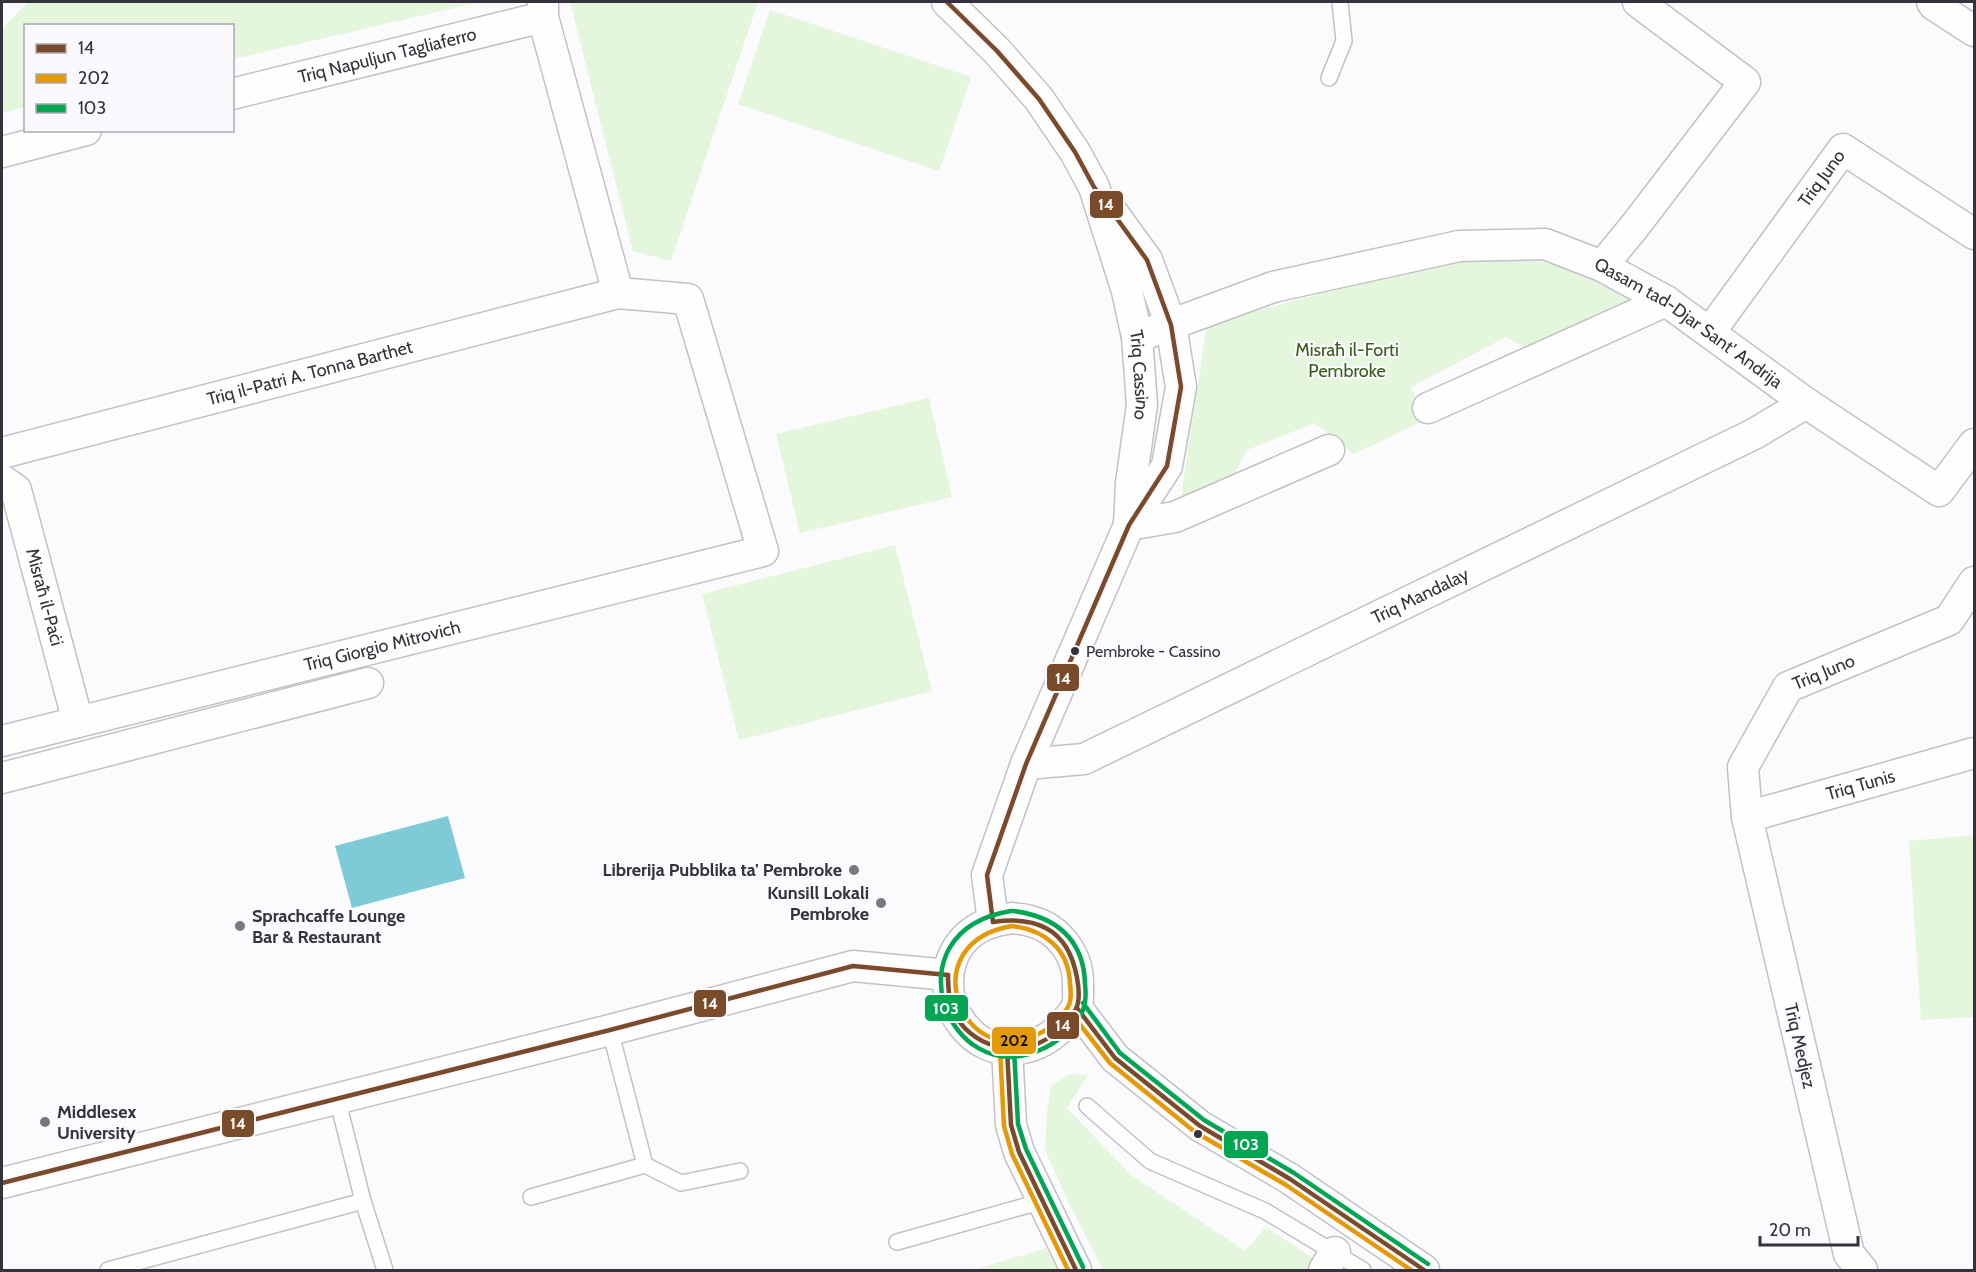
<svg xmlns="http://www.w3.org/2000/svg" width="1976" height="1272" font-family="Cabin,sans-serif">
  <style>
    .green { fill: #e4f6db }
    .water { fill: #7ecbd7 }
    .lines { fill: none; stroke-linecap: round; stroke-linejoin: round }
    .service-casing { stroke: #c2c1c6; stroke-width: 18 }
    .minor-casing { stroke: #c2c1c6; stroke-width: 33 }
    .service { stroke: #fefeff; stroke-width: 15 }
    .minor { stroke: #fefeff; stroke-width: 30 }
    .bus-1-casing { stroke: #fbf9fe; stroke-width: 9 }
    .bus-2-casing { stroke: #fbf9fe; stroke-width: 9 }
    .bus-3-casing { stroke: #fbf9fe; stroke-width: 9 }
    .bus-1 { stroke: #7a4b2a; stroke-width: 4.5 }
    .bus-2 { stroke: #e49a06; stroke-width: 4.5 }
    .bus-3 { stroke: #00a651; stroke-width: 4.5 }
    .bus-dot { fill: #35323b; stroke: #fbf9fe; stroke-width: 2 }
    .poi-dot { fill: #7a787f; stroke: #fbf9fe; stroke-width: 2 }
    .labels { text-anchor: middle; stroke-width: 4.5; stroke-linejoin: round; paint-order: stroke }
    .bus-label { font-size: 16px; fill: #35323b; stroke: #fbf9fe; text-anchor: start }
    .street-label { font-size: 18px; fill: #35323b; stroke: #fbf9fe }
    .park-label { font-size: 18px; fill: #375d1a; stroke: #fbf9fe }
    .poi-label { font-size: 18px; font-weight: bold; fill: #35323b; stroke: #fbf9fe; text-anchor: end }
    .line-badge { stroke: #fbf9fe; stroke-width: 2 }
    .badge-label { font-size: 16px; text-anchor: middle; font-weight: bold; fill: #fff }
    .pale-badge-label { font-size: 16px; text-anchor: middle; font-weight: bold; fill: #111 }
  </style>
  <rect width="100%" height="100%" fill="#fbfafd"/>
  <g class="green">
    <path d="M28,2h452l-247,57 -1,-33h-206l-1,81 -23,6v-84z"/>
    <path d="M570,2h188l-87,259 -38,-10z"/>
    <path d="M770,10l201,67 -32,94 -201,-67z"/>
    <path d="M1475,253l78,11 74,28 3,14 -103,43 -21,-12 -95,50 14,33 -71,34 -39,-31 -68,27 -13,25 -53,22 26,-173z"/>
    <path d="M929,398l23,99 -152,36 -24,-99z"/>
    <path d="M895,545l37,146 -193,49 -37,-146z"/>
    <path d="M1974,835v182l-53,3 -12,-179z"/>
    <path d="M1070,1074l18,1 -21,33 64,67 114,76 21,-24 53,35 -6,8h-210l-34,-67 -24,-53 2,-38 4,-26z"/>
    <path d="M1046,1248l12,22h-84z"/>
  </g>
  <path class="water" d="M448,816l17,62 -113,30 -17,-62z"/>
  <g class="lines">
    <g class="service-casing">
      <g id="service">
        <path d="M1329,78l15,-37 -4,-39"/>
        <path d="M337,1098l26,103"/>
        <path d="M1087,1106l63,55 115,50 98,59"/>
        <path d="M645,1165l36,18 59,-12"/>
        <path d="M531,1197l114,-32 -35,-135"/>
        <path d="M897,1242l146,-41"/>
        <path d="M108,1270l255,-69 22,69"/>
      </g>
    </g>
    <g class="minor-casing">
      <g id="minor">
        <path id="s1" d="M947,2l50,49 42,48 36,53 19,35 33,104 10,46 5,68 -11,78 -2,42 -103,239 -39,111 6,47"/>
        <path d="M1932,2l2,3 40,26"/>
        <path id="s2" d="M232,94l311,-77"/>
        <path d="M2,152l84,-22"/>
        <path d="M1110,209l37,51 24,65 10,62 -14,79 -38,58"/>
        <path d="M1602,266l32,-39 111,-145 -107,-80"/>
        <path id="s3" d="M1710,332l133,-183 131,85"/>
        <path id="s4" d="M1137,337l136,-50 186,-41 86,-2 57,22 64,35 140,102 133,88 35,-47"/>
        <path d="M1428,408l238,-107"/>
        <path id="s5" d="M2,453l616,-160"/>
        <path id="s6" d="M2,480l14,10 62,232"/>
        <path d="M1129,525l46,-8 154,-67"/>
        <path id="s7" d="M2,741l761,-190 -75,-252 -70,-6 -75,-276v-15"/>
        <path id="s8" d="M1026,764l58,-5 670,-325 52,-31"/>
        <path d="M2,778l366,-95"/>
        <path id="s9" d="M1747,817l227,-64"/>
        <path d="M1012,918c6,1 12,1 18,3 29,7 49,35 48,64 0,7 1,17 -2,23 -1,4 -6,8 -8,11 -26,35 -77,43 -105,6 -24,-30 -19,-76 14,-96 11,-7 23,-9 35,-11z"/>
        <path d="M1077,1008l38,50 85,68 90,53 134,91"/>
        <path d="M1007,1049l4,76 8,27 57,118"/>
        <path d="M2,1183l608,-153 243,-64 95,9"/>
        <path d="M1324,1270l11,-18"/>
        <path id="s10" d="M1862,1270l-13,-16 -102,-437 -4,-50 45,-80 161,-67 25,-38"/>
      </g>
    </g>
    <use href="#service" class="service"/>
    <use href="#minor" class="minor"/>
    <g class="bus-1-casing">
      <g id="bus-1">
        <path d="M947,2l50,49 42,48 36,53 19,35 53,73 24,65 10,62 -14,79 -38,59 -103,239 -39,111 6,47"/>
        <path d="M948,975c0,13 1,29 7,40 21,37 73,45 103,15 6,-6 14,-13 18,-21 7,-15 -1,-48 -10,-62 -16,-26 -45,-29 -73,-25"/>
        <path d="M1077,1008l38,50 85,68 90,53 134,91"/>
        <path d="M1007,1049l4,76 8,27 57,118"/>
        <path d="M2,1183l608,-153 243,-64 95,9"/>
      </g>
    </g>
    <g class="bus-2-casing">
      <g id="bus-2">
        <path d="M1012,926c33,4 57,23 58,58 1,7 2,16 -2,23 -7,12 -21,24 -34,29 -73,33 -122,-93 -22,-110z"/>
        <path d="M1071,1013l39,50 85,69 91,53 125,85"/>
        <path d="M1000,1049l4,77 8,28 56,116"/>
      </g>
    </g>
    <g class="bus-3-casing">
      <g id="bus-3">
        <path d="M1011,911c-124,20 -64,180 29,139 17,-7 36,-23 43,-40 3,-8 3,-17 2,-26 -1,-45 -30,-68 -72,-73"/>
        <path d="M1083,1003l37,50 84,67 90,53 134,91"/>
        <path d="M1014,1049l4,75 8,25 57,118"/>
      </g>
    </g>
    <use href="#bus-1" class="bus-1"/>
    <use href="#bus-2" class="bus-2"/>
    <use href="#bus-3" class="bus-3"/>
  </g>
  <g class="bus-dot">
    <circle cx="1075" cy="651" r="5"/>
    <circle cx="1198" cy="1134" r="5"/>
  </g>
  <g class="poi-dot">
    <circle cx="854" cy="870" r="6"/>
    <circle cx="881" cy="903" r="6"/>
    <circle cx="240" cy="926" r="6"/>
    <circle cx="45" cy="1122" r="6"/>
  </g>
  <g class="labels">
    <g class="bus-label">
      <text x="1086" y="657">Pembroke - Cassino</text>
    </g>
    <g class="street-label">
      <text dy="6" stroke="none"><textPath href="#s2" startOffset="160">Triq Napuljun Tagliaferro</textPath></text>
      <text dy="6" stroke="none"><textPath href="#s3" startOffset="190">Triq Juno</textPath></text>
      <text dy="6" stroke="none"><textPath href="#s4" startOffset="586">Qasam tad-Djar Sant' Andrija</textPath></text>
      <text dy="6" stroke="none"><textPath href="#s5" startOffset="318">Triq il-Patri A. Tonna Barthet</textPath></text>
      <text dy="6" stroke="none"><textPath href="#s1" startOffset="432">Triq Cassino</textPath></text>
      <text dy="6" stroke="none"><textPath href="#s8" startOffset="432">Triq Mandalay</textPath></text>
      <text dy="6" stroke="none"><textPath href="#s6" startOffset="128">Misraħ il-Paċi</textPath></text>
      <text dy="6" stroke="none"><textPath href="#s7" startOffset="392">Triq Giorgio Mitrovich</textPath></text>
      <text dy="6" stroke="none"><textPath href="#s10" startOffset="650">Triq Juno</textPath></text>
      <text dy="6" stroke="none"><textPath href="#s9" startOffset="118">Triq Tunis</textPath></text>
      <text transform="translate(1800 1046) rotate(77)" y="6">Triq Medjez</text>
    </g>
    <g class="park-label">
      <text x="1347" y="356">Misraħ il-Forti<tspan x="1347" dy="21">Pembroke</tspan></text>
    </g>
    <g class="poi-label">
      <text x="842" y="876">Librerija Pubblika ta' Pembroke</text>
      <text x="869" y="899">Kunsill Lokali<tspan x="869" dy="21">Pembroke</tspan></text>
      <text x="252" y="922" text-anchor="start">Sprachcaffe Lounge<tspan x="252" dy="21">Bar &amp; Restaurant</tspan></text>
      <text x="57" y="1118" text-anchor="start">Middlesex<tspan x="57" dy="21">University</tspan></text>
    </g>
  </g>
  <g class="line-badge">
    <rect x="1089" y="190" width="35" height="29" rx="6" fill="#7a4b2a"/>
    <rect x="1046" y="663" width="34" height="29" rx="6" fill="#7a4b2a"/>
    <rect x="693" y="989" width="34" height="29" rx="6" fill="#7a4b2a"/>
    <rect x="924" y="994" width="45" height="28" rx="6" fill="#00a651"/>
    <rect x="1046" y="1011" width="34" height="29" rx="6" fill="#7a4b2a"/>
    <rect x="991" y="1026" width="46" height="29" rx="6" fill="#e49a06"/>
    <rect x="221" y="1109" width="34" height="29" rx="6" fill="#7a4b2a"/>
    <rect x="1223" y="1130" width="46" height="29" rx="6" fill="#00a651"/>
  </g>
  <g class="badge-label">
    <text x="1106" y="210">14</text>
    <text x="1063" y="684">14</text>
    <text x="710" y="1009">14</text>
    <text x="946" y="1014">103</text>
    <text x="1063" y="1031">14</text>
    <text x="238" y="1129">14</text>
    <text x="1246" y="1150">103</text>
  </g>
  <g class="pale-badge-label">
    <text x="1014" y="1046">202</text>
  </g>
  <rect width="1976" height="1272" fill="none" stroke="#35323b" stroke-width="6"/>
  <rect x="24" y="24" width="210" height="108" fill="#fbf9fe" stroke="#aca9b0" stroke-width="1.5"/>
  <rect x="36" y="44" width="30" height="9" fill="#7a4b2a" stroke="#aca9b0" stroke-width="1.5"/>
  <text x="78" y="54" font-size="18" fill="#35323b">14</text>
  <rect x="36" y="74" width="30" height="9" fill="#e49a06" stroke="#aca9b0" stroke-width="1.5"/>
  <text x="78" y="84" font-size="18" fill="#35323b">202</text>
  <rect x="36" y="104" width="30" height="9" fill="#00a651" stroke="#aca9b0" stroke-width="1.5"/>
  <text x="78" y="114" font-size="18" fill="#35323b">103</text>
  <path d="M1760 1236v9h98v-9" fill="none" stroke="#35323b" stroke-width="3"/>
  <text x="1769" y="1236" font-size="18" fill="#35323b" stroke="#fbf9fe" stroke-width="4.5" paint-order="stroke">20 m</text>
</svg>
